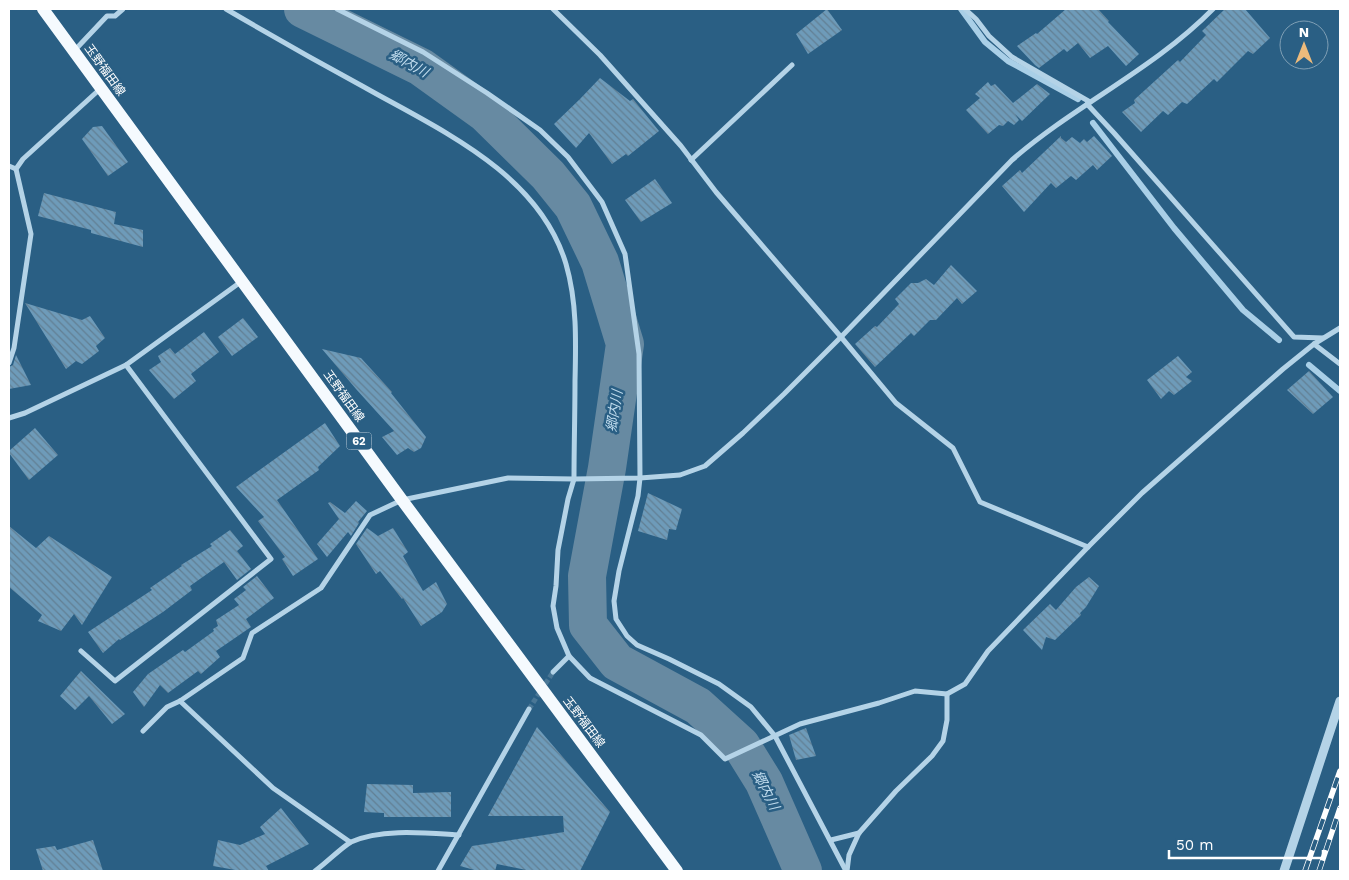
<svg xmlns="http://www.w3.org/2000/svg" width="1349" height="880" font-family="'Work Sans','Noto Sans JP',sans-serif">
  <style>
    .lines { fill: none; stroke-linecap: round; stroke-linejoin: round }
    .stream { stroke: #a9cfe7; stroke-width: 6 }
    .river { stroke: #678aa2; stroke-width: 38 }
    .building { fill: url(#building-back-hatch) }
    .minor-tunnel { stroke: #4a7796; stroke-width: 5; stroke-dasharray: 5 2.5; stroke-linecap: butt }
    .minor { stroke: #b4d3e7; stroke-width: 5 }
    .tertiary { stroke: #b4d3e7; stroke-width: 9 }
    .primary { stroke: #f5fafe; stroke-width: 12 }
    .rail-casing { stroke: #fff; stroke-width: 5.5 }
    .rail { stroke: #2a5f84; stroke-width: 4; stroke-dasharray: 11; stroke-linecap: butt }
    .labels { text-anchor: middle; stroke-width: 5; stroke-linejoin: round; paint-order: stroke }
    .shield { fill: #2a5f84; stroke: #bfcfda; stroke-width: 1 }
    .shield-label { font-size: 11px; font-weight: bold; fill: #fff }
    .street-label { font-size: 12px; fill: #fff; stroke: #2a5f84 }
    .water-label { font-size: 14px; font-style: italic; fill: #c0dcee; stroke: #2a5f84 }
  </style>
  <defs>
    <pattern id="building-back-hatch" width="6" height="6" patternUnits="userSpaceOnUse" patternTransform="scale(1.25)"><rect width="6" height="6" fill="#6e9bb9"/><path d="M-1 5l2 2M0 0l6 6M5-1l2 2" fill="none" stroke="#627f93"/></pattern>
  </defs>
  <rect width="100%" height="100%" fill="#2a5f84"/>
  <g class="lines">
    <g class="stream">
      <path d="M961,9l24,33 23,19 70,38"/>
      <path d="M1093,123l81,105 69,82 36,30"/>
      <path d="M1309,365l31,26"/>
    </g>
    <path class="river" d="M303,9l118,58 64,46 63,62 25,31 27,56 25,82 -18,124 -20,108 1,49 29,37 81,44 43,39 23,37 39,89"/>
  </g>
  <g class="building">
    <path d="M827,9l15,21 -34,24 -12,-20z"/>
    <path d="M1066,9h32l11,12 -1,1 31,32 -13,12 -18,-20 -18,12 -12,-15 -11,9 -3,-3 -25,19 -4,-3 -18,-19 19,-13 1,1z"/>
    <path d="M1225,9h20l25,29 -17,16 -5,-3 -31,31 -3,-3 -27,25 -5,-2 -14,13 -5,-4 -22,21 -19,-20 13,-9 -1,-3 44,-40 2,2 26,-27 -4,-4z"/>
    <path d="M600,78l30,23 3,-2 26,32 -31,25 -2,-2 -14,10 -23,-31 -13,15 -22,-24 26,-25z"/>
    <path d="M988,82l3,4 4,-2 18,19 24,-19 13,10 -28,27 -7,-7 4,6 -5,5 -6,-4 -5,5 -4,-1 -11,9 -22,-24 14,-12 -5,-4z"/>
    <path d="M102,126l26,36 -20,14 -26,-37 11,-12z"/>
    <path d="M1061,136v2l5,4 6,-5 8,6 4,-4 3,3 7,-6 18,20 -15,14 -4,-5 -17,15 -5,-4 -15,12 -5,-5 -27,29 -22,-26 18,-16 2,3z"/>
    <path d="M655,179l17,24 -31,19 -16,-22z"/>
    <path d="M44,193l72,19 -2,12 29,6v17l-52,-14v-3l-53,-14z"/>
    <path d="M951,265l26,26 -15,13 -5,-6 -21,22h-6l-16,16 -3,-3 -36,34 -20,-23 20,-18 2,1 22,-23 -4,-5 16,-16h7l8,-4 8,6z"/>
    <path d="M25,303l57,17 8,-4 15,22 -9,8 3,5 -17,13 -6,-3 -10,8z"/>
    <path d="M243,318l15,19 -26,19 -14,-19z"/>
    <path d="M204,332l15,20 -28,22 5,7 -22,18 -25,-29 12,-8 -3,-6 12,-8 5,6z"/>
    <path d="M322,349l39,9 31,34 -1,1 35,44 -5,11 -7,4 -6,-4 -11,7 -15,-18 12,-6 -38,-42z"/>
    <path d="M16,355l15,30 -22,4v-22l4,-2z"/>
    <path d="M1178,356l14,16 -6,5 6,4 -18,14 -5,-4 -8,8 -14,-19z"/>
    <path d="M1309,371l24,26 -20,17 -26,-24z"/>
    <path d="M325,423l15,23 -22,21 1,3 -42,30 41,59 -25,17 -11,-17 3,-2 -27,-36 6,-4 -28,-30z"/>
    <path d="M35,428l23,27 -29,25 -20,-27v-2z"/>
    <path d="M648,493l34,16 -6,21 -7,-1 -2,11 -29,-9z"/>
    <path d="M356,501l11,10 -9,11 1,1 -8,13 -3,-4 -21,25 -10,-13 22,-25 -11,-16 2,-1 15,11z"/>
    <path d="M9,526l27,22 13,-12 63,41 -30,48 -8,-11 -13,17 -23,-10 4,-6 -33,-28z"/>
    <path d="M367,528l11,8 15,-8 15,24 -5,4 20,35 13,-9 11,22 -5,8 -21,14 -18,-28 -1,1 -22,-28 -4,3 -20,-30z"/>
    <path d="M230,530l13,16 -6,5 14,18 -14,11 -13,-18 -34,24 2,4 -29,22 -43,28 -1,-1 -16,14 -15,-21 64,-42 -2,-2 32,-22 -1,-1 31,-19 -2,-2z"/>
    <path d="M257,576l17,22 -28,21 5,8 -35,24 4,6 -19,17 -3,-3 -30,22 -8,-8 -16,22 -11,-15 15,-18 35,-24 2,2 29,-21 -1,-2 5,-3 -2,-6 23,-15 -5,-6 12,-9 -3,-3z"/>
    <path d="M1089,577l10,9 -13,21 -6,6 1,2 -26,25 -9,-3 -4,13 -19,-20 27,-26 6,6 20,-23z"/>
    <path d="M81,671l44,43 -13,10 -23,-28 -14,14 -15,-14z"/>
    <path d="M537,727l73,85 -30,59h-49l-34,-7 -2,7h-17l-18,-5 12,-20 92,-14 -1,-16h-75z"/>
    <path d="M806,728l10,28 -20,4 -7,-25z"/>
    <path d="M367,784l46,1v8l38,-1v25h-67v-4l-20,-1z"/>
    <path d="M281,808l28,36 -43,22 3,5h-28l-28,-5 5,-26 22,5 25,-11 -5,-7z"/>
    <path d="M93,840l10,31h-60l-7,-22 19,-3 2,4z"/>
  </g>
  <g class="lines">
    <path class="minor-tunnel" d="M529,709l24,-37"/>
    <g class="minor">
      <path d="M226,9c46,27 92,53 138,78 76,43 175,86 202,177 11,38 10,77 9,117 0,32 -1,65 -1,98l-6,20 -10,51 -2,36 -3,20 4,22 12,28 21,22 111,57 24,24 75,-35 79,-21 36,-12 32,3 18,-10 23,-33 100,-104 54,-54 141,-124 31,-25 26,-16"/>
      <path d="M337,9l86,43 64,41 53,37 28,27 34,45 23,52 14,100 1,124 -2,18 -19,75 -5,30 2,18 11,17 10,9 32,14 50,25 32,23 24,29 71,135"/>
      <path d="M553,9l47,46 81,91 35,46 125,145 55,66 57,45 27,54 108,45"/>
      <path d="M965,9l11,10 13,17 23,21 78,45"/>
      <path d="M74,51l33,-35h8l8,-7"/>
      <path d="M1087,104l27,29 180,204 29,1"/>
      <path d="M691,160l101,-95"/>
      <path d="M9,166l7,3"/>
      <path d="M1314,344l26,20"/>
      <path d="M9,363l5,-15 17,-114 -15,-65 7,-10 77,-70"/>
      <path d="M9,418l16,-5 101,-48 116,-84"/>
      <path d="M81,651l34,30 156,-122 -145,-194"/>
      <path d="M553,672l16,-16"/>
      <path d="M180,701l93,87 77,54"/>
      <path d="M143,731l24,-24 13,-6 63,-43 9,-25 69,-45 49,-73 32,-15 106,-22 66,1 66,-1 40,-3 25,-9 38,-33 41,-39 57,-57 171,-177c63,-55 142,-91 201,-151"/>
      <path d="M831,840l28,-7"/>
      <path d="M315,871c10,-7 27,-24 36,-29 30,-14 76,-9 108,-7"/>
      <path d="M438,871l91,-162"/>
      <path d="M847,871l2,-16 10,-22 37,-42 36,-35 11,-15 4,-21v-26"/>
    </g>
    <path class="tertiary" d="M1284,871l56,-170"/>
    <path class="primary" d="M43,9l359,491 275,371"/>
    <g class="rail-casing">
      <g id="rail">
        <path d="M1305,871l35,-100"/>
        <path d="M1319,871l21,-63"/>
      </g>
    </g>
    <use href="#rail" class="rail"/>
  </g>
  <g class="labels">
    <rect class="shield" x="346.5" y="432.5" width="25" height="17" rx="4"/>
    <g class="shield-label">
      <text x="359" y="445">62</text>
    </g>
    <g class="street-label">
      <text transform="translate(105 70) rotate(54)" y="4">玉野福田線</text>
      <text transform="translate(344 396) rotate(54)" y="4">玉野福田線</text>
      <text transform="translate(584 722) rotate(53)" y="4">玉野福田線</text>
    </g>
    <g class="water-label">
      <text transform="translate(409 63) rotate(29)" y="5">郷内川</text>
      <text transform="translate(614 411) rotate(-81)" y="5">郷内川</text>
      <text transform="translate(766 790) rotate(63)" y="5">郷内川</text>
    </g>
  </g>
  <rect width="1349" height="880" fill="none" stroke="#ffffff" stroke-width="20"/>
  <g transform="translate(1304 45)"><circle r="24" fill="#2a5f84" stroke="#7f9fb5"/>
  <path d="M0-4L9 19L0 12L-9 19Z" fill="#edbb7c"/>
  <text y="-8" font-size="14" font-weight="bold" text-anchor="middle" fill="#ffffff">N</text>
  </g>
  <path d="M1169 850v8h154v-8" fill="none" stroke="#ffffff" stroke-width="2.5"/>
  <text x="1176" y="850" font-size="15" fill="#ffffff" stroke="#2a5f84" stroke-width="4" paint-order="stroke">50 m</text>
</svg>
